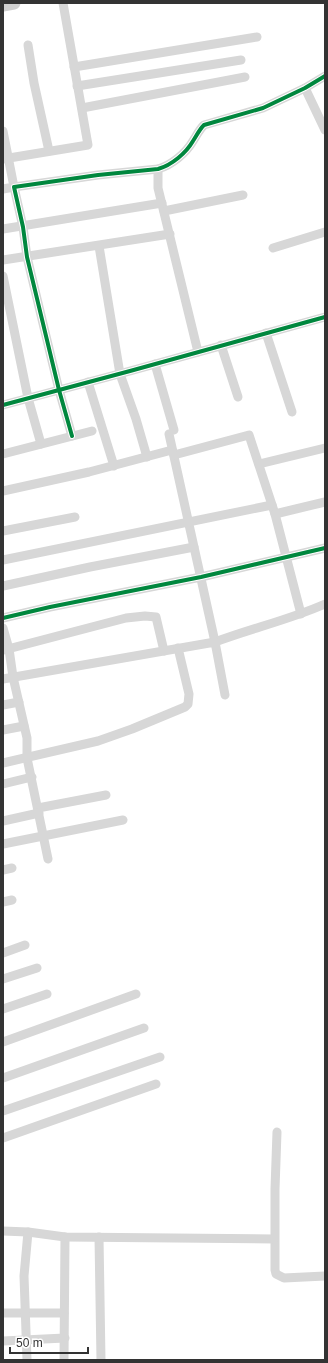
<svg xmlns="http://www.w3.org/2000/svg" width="328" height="1363" font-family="Helvetica,sans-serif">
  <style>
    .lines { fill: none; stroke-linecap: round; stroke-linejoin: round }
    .street { stroke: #d7d7d7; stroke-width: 9 }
    .secondary { stroke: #d0d0d0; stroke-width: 13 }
    .cycleway-casing { stroke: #fff; stroke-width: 6 }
    .cycleway { stroke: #00873e; stroke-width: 4 }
  </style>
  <rect width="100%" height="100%" fill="#fff"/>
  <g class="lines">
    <g class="street">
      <path d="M28,45l6,38 15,68"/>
      <path d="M74,67l183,-30"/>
      <path d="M77,86l164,-26"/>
      <path d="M305,88l20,42"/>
      <path d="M82,108l163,-31"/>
      <path d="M3,131l11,56 -11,2"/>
      <path d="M3,159l85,-14 -25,-142"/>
      <path d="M158,169v19l40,164"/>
      <path d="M164,211l79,-16"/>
      <path d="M3,229l159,-26"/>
      <path d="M99,246l21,128 16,45 11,38"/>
      <path d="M273,248l52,-16"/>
      <path d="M3,260l167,-26"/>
      <path d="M3,276l25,122 13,46"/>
      <path d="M266,333l26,79"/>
      <path d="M221,345l17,52"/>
      <path d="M155,364l19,66"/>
      <path d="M88,382l26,84"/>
      <path d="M3,405l127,-34 195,-54"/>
      <path d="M169,434l46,208c37,-14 74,-22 110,-38"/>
      <path d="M72,436l-13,-46 -32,-133 -4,-30 -9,-40 84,-12 60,-6c14,-4 28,-16 35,-28 4,-6 6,-11 11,-16l59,-17 42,-20 20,-12"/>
      <path d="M3,454l89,-23"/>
      <path d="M174,455l75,-20 26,79 26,100"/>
      <path d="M259,464l66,-16"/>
      <path d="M3,491l86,-19 83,-22"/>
      <path d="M275,514l50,-12"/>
      <path d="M3,531l72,-14"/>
      <path d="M3,560l269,-55"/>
      <path d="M3,586l87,-19 104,-20"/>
      <path d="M3,618l47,-11 151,-30 124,-29"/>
      <path d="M3,628l6,21 4,28 14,61v20l21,101"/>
      <path d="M4,650l122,-32 19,-2 11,1 8,34"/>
      <path d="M3,679l212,-37 10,53"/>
      <path d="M3,705l16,-3"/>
      <path d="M3,730l21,-4"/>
      <path d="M3,763l95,-22 34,-12 53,-22 3,-3 1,-10 -11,-46"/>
      <path d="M3,784l29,-7"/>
      <path d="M38,808l68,-13"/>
      <path d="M3,821l36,-8"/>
      <path d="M3,844l120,-24"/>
      <path d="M3,870l9,-2"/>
      <path d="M3,902l9,-2"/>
      <path d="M3,953l22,-8"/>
      <path d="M3,979l34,-11"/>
      <path d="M3,1009l44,-15"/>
      <path d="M3,1042l133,-48"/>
      <path d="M3,1078l141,-50"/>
      <path d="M3,1111l157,-54"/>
      <path d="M277,1132l-2,57v81l1,4 8,4 41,-2"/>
      <path d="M3,1138l153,-54"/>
      <path d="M3,1231l25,1 37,5 209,2"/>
      <path d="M99,1237l2,123"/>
      <path d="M3,1313h61"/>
      <path d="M3,1341l62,-3"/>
      <path d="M27,1360l-3,-84 4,-44"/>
      <path d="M64,1360l1,-123"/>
    </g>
    <path class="secondary" d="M3,5l11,-2"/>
    <g class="cycleway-casing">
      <g id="cycleway">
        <path d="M3,405l127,-34 195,-54"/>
        <path d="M72,436l-13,-46 -32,-133 -4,-30 -9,-40 84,-12 60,-6c14,-4 28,-16 35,-28 4,-6 6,-11 11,-16l59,-17 42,-20 20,-12"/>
        <path d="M3,618l47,-11 151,-30 124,-29"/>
      </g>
    </g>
    <use href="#cycleway" class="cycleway"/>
  </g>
  <rect width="328" height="1363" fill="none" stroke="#333333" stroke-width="8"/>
  <path d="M10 1347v6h78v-6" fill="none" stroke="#333333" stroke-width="2"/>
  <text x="16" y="1347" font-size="12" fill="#333333" stroke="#ffffff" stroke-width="3" paint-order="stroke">50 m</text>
</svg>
